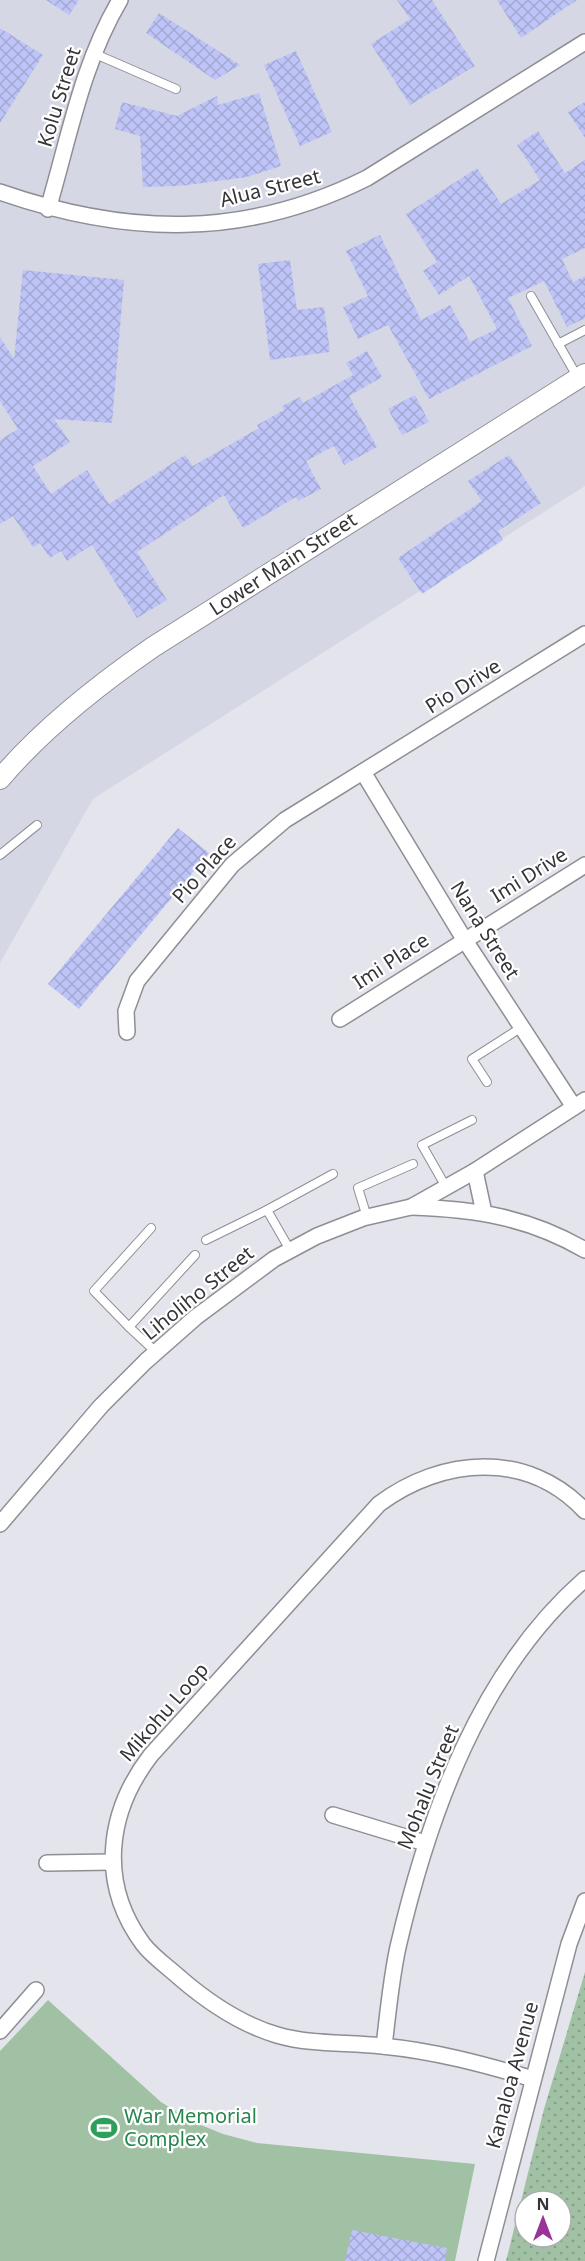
<svg xmlns="http://www.w3.org/2000/svg" width="585" height="2261" font-family="'Noto Sans',sans-serif">
  <style>
    .built { fill: #d5d7e5 }
    .green { fill: #a1c1a5 }
    .park { fill: url(#park-dots); fill-rule: evenodd }
    .building { fill: url(#building-cross-hatch) }
    .lines { fill: none; stroke-linecap: round; stroke-linejoin: round }
    .lane-casing { stroke: #8e8f95; stroke-width: 10 }
    .street-casing { stroke: #8e8f95; stroke-width: 18 }
    .secondary-casing { stroke: #8e8f95; stroke-width: 22 }
    .lane { stroke: #fff; stroke-width: 8 }
    .street { stroke: #fff; stroke-width: 15 }
    .secondary { stroke: #fff; stroke-width: 20 }
    .labels { text-anchor: middle; stroke-width: 4.5; stroke-linejoin: round; paint-order: stroke }
    .street-label { font-size: 20px; fill: #353538; stroke: #fff }
    .leisure-label { font-size: 20px; fill: #27864d; stroke: #fff; text-anchor: start }
  </style>
  <defs>
    <pattern id="park-dots" width="8" height="8" patternUnits="userSpaceOnUse" patternTransform="scale(1.5)"><rect width="8" height="8" fill="#a1c1a5"/><path d="M2 2h.1M6 6h.1" fill="none" stroke="#849e87" stroke-width="1.8" stroke-linecap="round"/></pattern>
    <pattern id="building-cross-hatch" width="8" height="8" patternUnits="userSpaceOnUse" patternTransform="scale(1.5)"><rect width="8" height="8" fill="#bec4f7"/><path d="M0 0l8 8M0 8l8-8" fill="none" stroke="#a4a9d4"/></pattern>
  </defs>
  <rect width="100%" height="100%" fill="#e4e5ec"/>
  <path class="built" d="M0,0h585v486l-492,313 -93,164z"/>
  <path class="green" d="M48,2000l113,102 30,19 32,13 34,9 218,21 -20,97h-455v-210z"/>
  <path class="park" d="M585,1972v289h-79l38,-152zM525,2201h36v36h-36z"/>
  <g class="building">
    <path d="M46,0h33l-10,15z"/>
    <path d="M397,0h35l43,66 -65,39 -39,-61 39,-25z"/>
    <path d="M497,0h80l-56,38z"/>
    <path d="M159,13l81,52 -25,15 -69,-47z"/>
    <path d="M0,28l43,27 -43,68z"/>
    <path d="M296,51l36,81 -32,14 -36,-81z"/>
    <path d="M259,93l22,73 -34,11 -67,9 -37,1 -3,-51 -25,-7 7,-27 55,14 40,-20 1,9z"/>
    <path d="M585,102v36l-17,-26z"/>
    <path d="M538,131l27,42 20,-13v88l-23,11 11,23 12,-6v42l-18,9 -23,-46 -36,17 24,48 -103,53 -41,-74 -30,14 -15,-32 25,-11 -22,-45 34,-16 41,85 29,-15 20,37 27,-13 -28,-53 -30,19 -16,-24 14,-9 -31,-48 71,-46 24,36 39,-24 -23,-35z"/>
    <path d="M290,260l7,50 27,-3 6,45 -60,8 -12,-96z"/>
    <path d="M23,270l101,10 -12,143 -58,-4 16,23 -37,24 18,28 36,-24 22,34 76,-49 8,11 66,-38 -2,-3 27,-15 -2,-4 18,-9 3,6 50,-28 -7,-12 21,-12 15,26 -33,19 28,51 -33,18 -10,-19 -28,15 15,28 -23,12 -2,-4 -53,31 -19,-33 -87,57 30,48 -30,18 -45,-73 -25,16 -6,-10 -11,7 -10,-15 -7,4 -20,-31 -13,8v-84l18,-11 -18,-28v-64l14,22z"/>
    <path d="M415,395l14,27 -27,13 -14,-26z"/>
    <path d="M509,455l32,48 -43,28 5,9 -81,54 -24,-36 84,-57 -14,-20z"/>
    <path d="M178,828l31,25 -130,156 -31,-25z"/>
    <path d="M352,2230l95,18 -2,13h-100z"/>
  </g>
  <g class="lines">
    <g class="lane-casing">
      <g id="lane">
        <path d="M93,53l83,36"/>
        <path d="M531,296l47,82"/>
        <path d="M558,344l27,-14"/>
        <path d="M0,855l37,-30"/>
        <path d="M487,1082l-15,-23 50,-32"/>
        <path d="M446,1187l-24,-42 50,-25"/>
        <path d="M367,1217l-9,-29 55,-24"/>
        <path d="M206,1240l61,-30"/>
        <path d="M290,1250l-23,-40 66,-36"/>
        <path d="M129,1327l-35,-36 57,-63"/>
        <path d="M156,1352l-27,-25 66,-72"/>
      </g>
    </g>
    <g class="street-casing">
      <g id="street">
        <path d="M0,192c127,44 245,47 367,-14l218,-136"/>
        <path d="M48,209c21,-71 34,-145 72,-209"/>
        <path d="M363,772l101,167 110,168"/>
        <path d="M340,1019l245,-154"/>
        <path d="M127,1032l-1,-21 11,-30 95,-116 53,-45 300,-186"/>
        <path d="M475,1171l9,42"/>
        <path d="M411,1207c64,2 117,10 174,43"/>
        <path d="M0,1524l101,-118 45,-45 50,-44 78,-58 43,-23 46,-18 48,-11 64,-36 110,-71"/>
        <path d="M333,1815l92,28"/>
        <path d="M47,1863l66,-1"/>
        <path d="M0,2031l36,-41"/>
        <path d="M384,2046c4,-33 7,-67 14,-99 31,-134 82,-276 187,-368"/>
        <path d="M533,2079c-50,-15 -99,-28 -151,-33 -35,-4 -71,-1 -105,-11 -37,-11 -68,-32 -97,-57 -12,-11 -27,-21 -37,-34 -45,-61 -36,-132 8,-189l228,-251c63,-47 149,-54 206,7"/>
        <path d="M486,2261l83,-317 16,-43"/>
      </g>
    </g>
    <g class="secondary-casing">
      <path id="secondary" d="M0,779c43,-51 98,-94 153,-132l432,-273"/>
    </g>
    <use href="#lane" class="lane"/>
    <use href="#street" class="street"/>
    <use href="#secondary" class="secondary"/>
  </g>
  <defs>
    <g id="stadium-bare" transform="scale(2.07)"><path d="M0-5a6.5 5 0 1 0 0 10a6.5 5 0 1 0 0-10ZM-3.5-1.8h7v3.6h-7Z" fill="#2e9e5b" stroke="#fff" stroke-width="2.5" paint-order="stroke"/></g>
  </defs>
  <g fill-rule="evenodd">
    <use href="#stadium-bare" x="104" y="2128"/>
  </g>
  <g class="labels">
    <g class="street-label">
      <text transform="translate(59 97) rotate(-73)" y="7">Kolu Street</text>
      <text transform="translate(270 188) rotate(-14)" y="7">Alua Street</text>
      <text transform="translate(283 564) rotate(-33)" y="7">Lower Main Street</text>
      <text transform="translate(463 686) rotate(-32)" y="7">Pio Drive</text>
      <text transform="translate(204 869) rotate(-48)" y="7">Pio Place</text>
      <text transform="translate(529 875) rotate(-32)" y="7">Imi Drive</text>
      <text transform="translate(485 930) rotate(58)" y="7">Nana Street</text>
      <text transform="translate(391 961) rotate(-33)" y="7">Imi Place</text>
      <text transform="translate(198 1293) rotate(-39)" y="7">Liholiho Street</text>
      <text transform="translate(164 1712) rotate(-49)" y="7">Mikohu Loop</text>
      <text transform="translate(428 1787) rotate(-68)" y="7">Mohalu Street</text>
      <text transform="translate(512 2075) rotate(-75)" y="7">Kanaloa Avenue</text>
    </g>
    <g class="leisure-label">
      <text x="124" y="2123">War Memorial<tspan x="124" dy="23">Complex</tspan></text>
    </g>
  </g>
  <g transform="translate(543 2219)"><circle r="28" fill="#ffffff" stroke="#aeaeaf" stroke-width="1.5"/>
  <path d="M0-4.5L10 22L0 15L-10 22Z" fill="#9a3398"/>
  <text y="-9" font-size="16" font-weight="bold" text-anchor="middle" fill="#353538">N</text>
  </g>
</svg>
